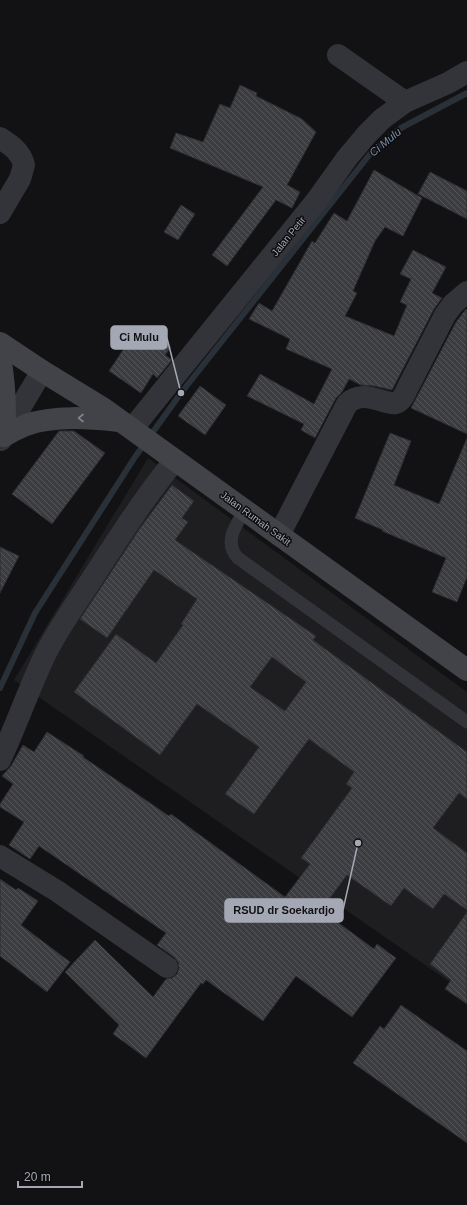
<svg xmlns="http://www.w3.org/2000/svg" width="467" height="1205" font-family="Arial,sans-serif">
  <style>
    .built { fill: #1e1e21 }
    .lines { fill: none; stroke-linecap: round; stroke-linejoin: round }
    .stream { stroke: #293037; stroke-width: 6 }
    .building { fill: url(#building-back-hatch); stroke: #2d2c30; fill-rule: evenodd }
    .service { stroke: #333439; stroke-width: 13 }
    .minor { stroke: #333439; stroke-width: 22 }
    .tertiary { stroke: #333439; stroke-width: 22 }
    .secondary { stroke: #414349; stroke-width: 22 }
    .oneway { stroke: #81858f }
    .labels { text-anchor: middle; stroke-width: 3; stroke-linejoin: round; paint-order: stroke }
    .street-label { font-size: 10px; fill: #a4a8b4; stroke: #0d0d0f }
    .water-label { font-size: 11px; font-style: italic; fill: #7b93b0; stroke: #0d0d0f }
    .leader { fill: none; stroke: #a4a8b4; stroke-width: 1.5 }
    .callout-dot { fill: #a4a8b4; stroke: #0d0d0f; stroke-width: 1.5 }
    .callout { fill: #a4a8b4; stroke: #a4a8b4; stroke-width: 1.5 }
    .callout-label { font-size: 11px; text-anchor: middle; font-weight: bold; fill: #111 }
  </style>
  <defs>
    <pattern id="building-back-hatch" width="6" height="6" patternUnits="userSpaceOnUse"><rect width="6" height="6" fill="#3c3d41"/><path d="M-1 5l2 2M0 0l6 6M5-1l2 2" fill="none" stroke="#55565a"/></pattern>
  </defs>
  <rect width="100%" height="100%" fill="#121214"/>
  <path class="built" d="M148,458l319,234v302l-453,-314z"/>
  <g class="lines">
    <path class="stream" d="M0,688l35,-75 100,-156 46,-64 189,-239 31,-26 66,-35"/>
  </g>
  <g class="building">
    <path d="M240,85l17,8 -1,3 46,23 14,13 -29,53 13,7 -8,16 -16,-8 -49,66 -15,-11 51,-68 -93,-39 6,-15 27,9 17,-38 10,4z"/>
    <path d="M374,170l48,28 -19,38 -18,-9 -10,14 -22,50 4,2 -12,23 49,20 13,-31 -7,-3 11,-23 -11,-5 13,-24 33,17 -14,26 10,5 -8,11 -42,81 -18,-4 -13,-1 -12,-6 -7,13 -6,6 -21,40 -14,-8 3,-6 -57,-28 13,-22 54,30 18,-35 -46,-20 4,-10 -41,-20 10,-16 13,8 40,-70 3,2 19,-30 13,8z"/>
    <path d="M430,172l37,19v28l-49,-25z"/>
    <path d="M181,205l14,9 -17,26 -14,-8z"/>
    <path d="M466,309l1,1v124l-56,-26 45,-86z"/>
    <path d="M139,326l32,21 -6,8 7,5 -15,18 -4,-4 -12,19 -32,-22z"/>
    <path d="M200,386l26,19 -21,30 -27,-19z"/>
    <path d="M59,431h15l31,22 -53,71 -40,-30z"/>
    <path d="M390,433l21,8 -17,44 45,19 28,-66v139l-10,25 -25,-10 14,-34 -64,-27 1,-1 -28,-12z"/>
    <path d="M172,485l22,16 -12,17 6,4 -13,18 141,96 -3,4 154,112v47l-8,-6 -26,35 34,25v57l-23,-16 -11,15 -29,-21 -13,18 -44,-31 -26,35 53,39 3,-5 19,14 -44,59 -56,-41 -33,45 -57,-41 -3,4 -2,-1 -55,75 -33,-24 6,-9 -54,-53 30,-32 58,57 13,-18 6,-1 5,-4 2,-6 -1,-6 -4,-5 -17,-12 9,-12 -127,-87 -9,13 -21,-14 15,-23 -24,-15v-3l13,-20 -11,-8 9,-10 12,-21 11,7 13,-20 37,24 -1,1 86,59 2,-2 114,83 25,-33 -9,-6 51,-70 -6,-4 8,-12 -45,-33 -55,75 -29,-20 34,-47 -62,-43 -37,51 -86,-63 42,-58 40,29 27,-38 -2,-1 16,-25 -43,-29 -47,68 -27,-19 60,-91zM272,657l34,25 -21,29 -35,-24z"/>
    <path d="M0,547l19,9 -19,37z"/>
    <path d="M0,879l16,11 2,-2 20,13 -17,24 49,37 -23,30 -47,-36z"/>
    <path d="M467,912v92l-22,-15 6,-9 -21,-16z"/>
    <path d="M401,1005l66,46v92l-114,-80 27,-37 4,3z"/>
  </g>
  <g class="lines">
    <path class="service" d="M245,510c-9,15 -22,32 -7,48l229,164"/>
    <g class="minor">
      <path d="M338,55l67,47"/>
      <path d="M0,138c11,7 21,14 24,27l-4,14 -20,34"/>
      <path d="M132,429l185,-229 30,-42 20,-24 15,-15 23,-17 43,-19 19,-11"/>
      <path d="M279,535l68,-131c11,-12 26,-6 39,-2 3,0 6,2 10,1 5,-1 9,-9 11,-14l38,-74 8,-11 14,-12"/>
      <path d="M0,760c16,-34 28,-69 44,-103 12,-25 29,-49 44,-72 28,-43 55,-86 87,-125"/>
      <path d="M0,856l57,35 110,76"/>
    </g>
    <path class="tertiary" d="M1,440l41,-69"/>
    <g class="secondary">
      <path d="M0,343l42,28 62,38 363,261"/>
      <path d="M0,357c5,27 6,52 4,79"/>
      <path d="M4,436c7,-4 15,-8 22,-11 29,-10 64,-7 93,-4"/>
    </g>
  </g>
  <defs><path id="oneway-chevron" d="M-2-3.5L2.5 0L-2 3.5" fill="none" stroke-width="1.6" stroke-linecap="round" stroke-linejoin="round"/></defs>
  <use class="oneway" href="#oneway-chevron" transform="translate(81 418) rotate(180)"/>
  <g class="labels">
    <g class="street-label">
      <text transform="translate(288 236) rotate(-51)" y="4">Jalan Petir</text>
      <text transform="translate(256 518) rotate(36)" y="4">Jalan Rumah Sakit</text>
    </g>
    <g class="water-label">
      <text transform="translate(385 142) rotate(-40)" y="4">Ci Mulu</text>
    </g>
  </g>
  <path class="leader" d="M181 393L167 338M358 843L343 910"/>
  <g class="callout-dot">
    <circle cx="181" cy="393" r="4"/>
    <circle cx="358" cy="843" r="4"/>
  </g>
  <g class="callout">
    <rect x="111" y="326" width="56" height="23" rx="4"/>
    <rect x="225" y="899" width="118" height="23" rx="4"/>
  </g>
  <g class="callout-label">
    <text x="139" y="341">Ci Mulu</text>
    <text x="284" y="914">RSUD dr Soekardjo</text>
  </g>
  <path d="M18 1181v6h64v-6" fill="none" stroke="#a4a8b4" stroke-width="2"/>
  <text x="24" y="1181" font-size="12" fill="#a4a8b4" stroke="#0d0d0f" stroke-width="3" paint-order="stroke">20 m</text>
</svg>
